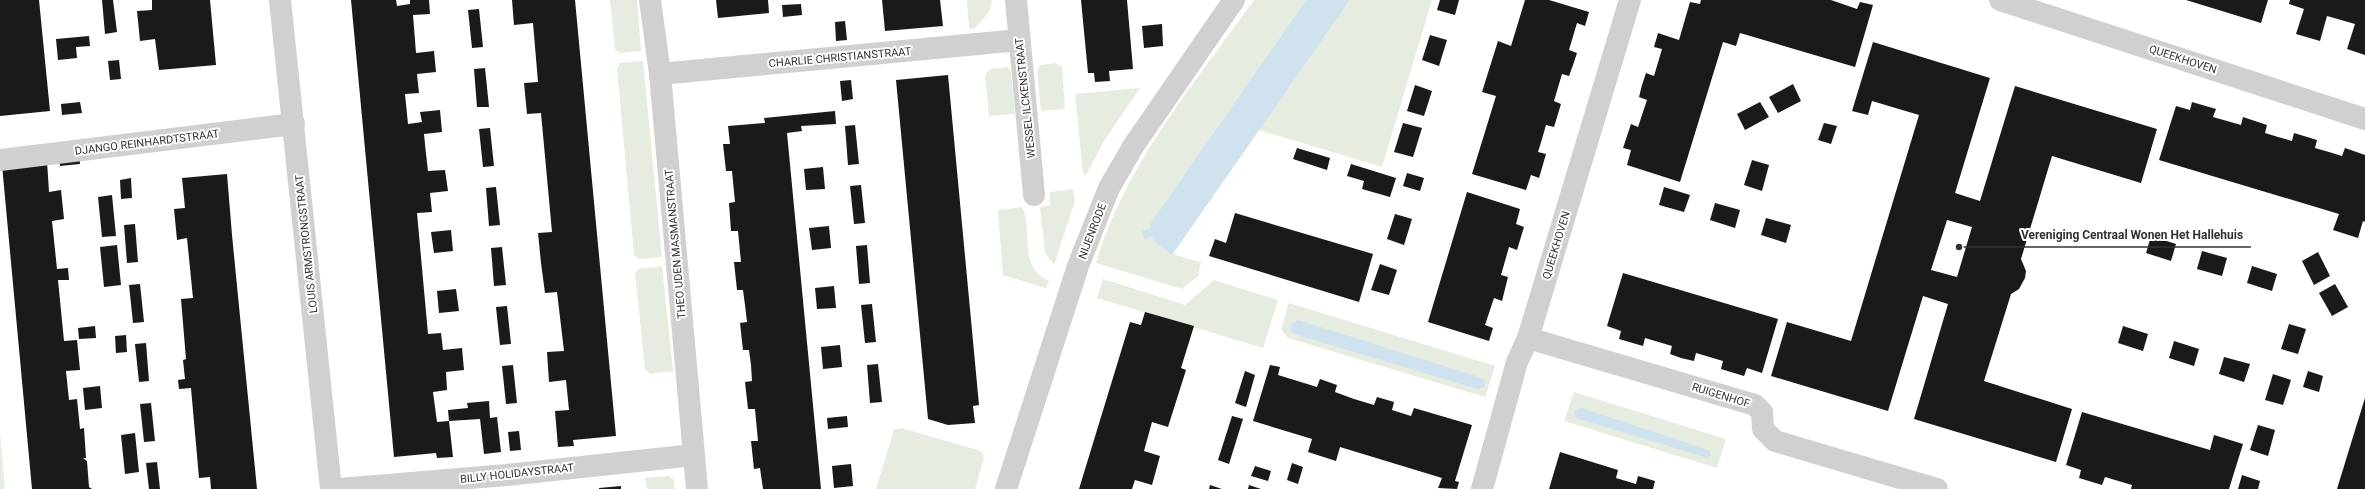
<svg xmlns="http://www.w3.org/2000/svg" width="2365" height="489" font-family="Roboto,sans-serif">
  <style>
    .green { fill: #e6ecdf }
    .water { fill: #cfe2ee }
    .building { fill: #1a1a1a; fill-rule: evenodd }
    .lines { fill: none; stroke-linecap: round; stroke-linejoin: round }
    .street { stroke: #d0d0d0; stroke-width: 22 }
    .labels { text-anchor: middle; stroke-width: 4; stroke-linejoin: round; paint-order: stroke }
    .street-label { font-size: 11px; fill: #333; stroke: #fff }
    .leader { fill: none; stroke: #333; stroke-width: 1.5 }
    .callout-dot { fill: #333; stroke: #fff; stroke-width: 1.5 }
    .callout-label { font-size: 12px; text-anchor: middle; font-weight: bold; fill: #333; stroke: #fff; stroke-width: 4; stroke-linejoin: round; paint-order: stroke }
  </style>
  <rect width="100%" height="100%" fill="#fff"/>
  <g class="green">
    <path d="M610,0h27l4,51 -21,2 -5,-4z"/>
    <path d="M967,0h25l-3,12 -15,17 -5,-1z"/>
    <path d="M1254,0h52l-156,224c8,28 26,32 51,38l-3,14 -16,13 -86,-26c29,-99 99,-180 158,-263z"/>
    <path d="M1350,0h82l-50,167 -123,-37z"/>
    <path d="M643,61l19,196 -24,2 -4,-4 -17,-187 3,-5z"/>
    <path d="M1055,63l7,4 3,42 -24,2 -4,-40 4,-6z"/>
    <path d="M1007,67l4,5 4,42 -26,2 -4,-41 5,-6z"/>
    <path d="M1140,88l-36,53 -18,34 -3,-2 -8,-79z"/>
    <path d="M1073,189l2,12 -21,64 -9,-12 -5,-46 10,-2v-13z"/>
    <path d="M1022,207c12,25 -5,60 27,74l-3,7 -43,-13 -5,-65z"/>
    <path d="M662,266l11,105 -23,3 -5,-5 -10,-96 4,-4z"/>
    <path d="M1103,279l82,26 29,-25 64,20 -15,48 -166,-50z"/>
    <path d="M1289,303l206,63 -10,31 -197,-59 -7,-9z"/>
    <path d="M1574,392l152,47 -9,29 -153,-47z"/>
    <path d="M901,428l80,23 3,7 -9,31h-99l18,-59z"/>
    <path d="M0,434l5,55h-5z"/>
    <path d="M669,476l5,4v9h-27l-2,-11z"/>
  </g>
  <g class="water">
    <path d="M1306,0h44l-178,255 -16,-12 -3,-7 -8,3 -3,-8 9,-3 -1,-4z"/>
    <path d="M1298,320l184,58 3,3 -1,6 -6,2 -184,-55 -3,-3v-6z"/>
    <path d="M1581,408l128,42 2,6 -3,2 -132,-40 -2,-7z"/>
  </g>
  <g class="building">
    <path d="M0,0h39l11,111 -50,5z"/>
    <path d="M102,0h11l4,32 -12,2z"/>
    <path d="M152,0h58l6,65 -57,5 -4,-31 -15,2 -3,-30 15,-1z"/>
    <path d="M351,0h45l1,6 13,-2v-4h19l1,14 -17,1 3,38 18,-2 2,21 -19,2 2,19 -14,1 3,30 14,-2 -2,-10 20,-2 2,22 -18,2 2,20 2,17 17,-1 3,21 -18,2 2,19 -15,1 11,121 13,-1 2,17 19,-2 2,22 -18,2 1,18 -14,2 4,30 12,-1 4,36 -16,1 -1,-5 -42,4z"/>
    <path d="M512,0h63l41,436 -43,4 1,6 -16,1 -3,-36 14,-1 -3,-30 -17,2 -2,-30 17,-1 -7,-59 -12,1 -4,-30 -3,-30 14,-1 -11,-119 -14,1 -3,-31 14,-1 -5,-59 -19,2z"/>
    <path d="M716,0h52l1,13 -51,5z"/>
    <path d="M882,0h58l3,26 -58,5z"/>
    <path d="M1081,0h46l6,69 -24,2 1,10 -15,1 -1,-9h-6z"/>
    <path d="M1440,0h19l-4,15 -18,-5z"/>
    <path d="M1525,0h24l40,12 -4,14 -8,-3 -8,27 8,3 -4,12 -4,11 -7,-2 -8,27 7,3 -7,23 -8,-2 -4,14 -4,13 8,2 -7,24 -8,-3 -5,15 -54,-16 24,-78 -14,-4 16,-51 13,5z"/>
    <path d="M1701,0h130l26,9 3,-7 13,3 -18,62 -115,-34 -4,13 -13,-4 -43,140 -53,-17 4,-15 -8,-2 8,-24 7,3 9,-27 -8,-3 3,-12 4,-12 8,3 8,-27 -8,-2 4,-14 21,7 11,-38 10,2z"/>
    <path d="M2186,0h82l-7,23z"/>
    <path d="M2290,0h75v55l-18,-6 8,-25 -28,-8 -7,25 -24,-7 8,-25 -15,-5z"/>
    <path d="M801,4l1,11 -19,2 -1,-12z"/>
    <path d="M479,9l4,38 -11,1 -4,-38z"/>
    <path d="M845,21l2,19 -11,1 -1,-19z"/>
    <path d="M1162,24l1,22 -19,2 -2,-22z"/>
    <path d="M1430,35l17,5 -8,26 -17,-6z"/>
    <path d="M89,36l1,10 -14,1 1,11 -19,2 -2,-21z"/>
    <path d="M1873,42l117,36 -35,115 25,8 35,-115 142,43 -16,54 -89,-27 -31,103 5,12 -1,7 -6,11 -8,5 -27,87 88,28 -16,53 -142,-43 34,-115 -25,-8 -35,115 -117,-35 16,-54 64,19 68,-226 -47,-14 -4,14 -16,-4zM1947,220l25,7 -15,50 -26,-7z"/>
    <path d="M119,60l2,19 -11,1 -2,-19z"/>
    <path d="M485,68l4,39h-12l-3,-38z"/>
    <path d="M948,75l31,330 -6,1 2,17 -27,2 -20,-6 -32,-339z"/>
    <path d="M851,80l2,19 -11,2 -2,-20z"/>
    <path d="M1793,84l8,17 -23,12 -9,-16z"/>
    <path d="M1415,85l17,6 -8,25 -17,-5z"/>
    <path d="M80,102l2,11 -20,2 -1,-11z"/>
    <path d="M1760,102l9,15 -24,13 -8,-16z"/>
    <path d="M2192,102l24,7 -3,8 28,8 2,-8 24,8 -2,8 13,4 14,4 2,-8 23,7 -2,8 14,4 13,4 3,-8 20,7v67l-2,-1 -5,17 -25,-8 6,-16 -180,-54 17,-54 14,4z"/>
    <path d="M835,111l1,13 -35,2 1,5 -15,2 34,356h-58l-3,-21 -6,1 -3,-28h7l-3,-32h-7l-3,-27 7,-1 -1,-16 -2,-15h-6l-3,-27 7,-1 -2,-17 -2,-15h-6l-3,-28h7l-3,-31h-7l-2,-28 6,-1 -3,-31h-6l-3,-27h7l-2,-18 37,-3 -1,-5z"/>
    <path d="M1403,123l19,5 -9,29 -19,-5z"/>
    <path d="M1824,123l13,3 -6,18 -13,-4z"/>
    <path d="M855,125l4,39 -11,1 -3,-39z"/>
    <path d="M490,128l4,38 -11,1 -4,-38z"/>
    <path d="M1297,148l33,10 -3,12 -34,-11z"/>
    <path d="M79,154l1,10 -20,2 -1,-11z"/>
    <path d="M1752,160l17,5 -7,26 -18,-6z"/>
    <path d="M47,161l2,31 12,-2 3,29 -12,2 5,48 11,-1 1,12h-11l6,61 13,-1 3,30 -14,1 3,29 8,-1 3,30 4,-1 2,30h-12h9l4,3 2,26 3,2h-60l-30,-324z"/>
    <path d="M1351,164l45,14 -6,19 -28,-8 2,-8 -17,-5z"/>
    <path d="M823,167l2,22 -19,1 -2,-21z"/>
    <path d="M1407,173l17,5 -4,13 -17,-5z"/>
    <path d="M227,174l5,61 25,254h-46l-1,-12 -11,1 -8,-90 -12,1 -1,-9 7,-1 -2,-19 3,-1 -5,-60 12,-1 -6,-60 -10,2 -3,-31 11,-1 -3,-30z"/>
    <path d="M131,178l1,20 -11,1 -1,-19z"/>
    <path d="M861,185l4,38 -11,1 -4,-38z"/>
    <path d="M496,187l4,38 -11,1 -3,-38z"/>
    <path d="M1664,187l26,8 -6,17 -25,-7z"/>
    <path d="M1467,192l53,17 -4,15 8,3 -7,23 -8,-3 -8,28 7,2 -6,24 -8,-3 -9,27 8,3 -4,13 -61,-19z"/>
    <path d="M112,195l4,41 -14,1 -4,-40z"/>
    <path d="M1715,203l25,7 -5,18 -25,-8z"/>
    <path d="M1235,213l138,41 -14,48 -150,-46 6,-17 11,4z"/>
    <path d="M1395,214l17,5 -8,26 -17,-6z"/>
    <path d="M1766,218l25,7 -5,18 -25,-8z"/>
    <path d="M135,224l3,38 -11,1 -3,-38z"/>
    <path d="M829,226l2,22 -19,2 -3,-22z"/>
    <path d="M451,230l2,21 -19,2 -3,-21z"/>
    <path d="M2151,236l25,8 -5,17 -25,-8z"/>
    <path d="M117,245l4,40 -17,2 -4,-40z"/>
    <path d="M867,245l3,38 -11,1 -3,-38z"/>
    <path d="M502,247l4,38 -12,1 -3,-38z"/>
    <path d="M2202,251l25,7 -5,18 -25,-7z"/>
    <path d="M2318,252l12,24 -16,9 -12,-24z"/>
    <path d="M1380,264l17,6 -8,25 -18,-5z"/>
    <path d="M2252,266l25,8 -5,17 -25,-8z"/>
    <path d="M1623,273l155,46 -16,54 -15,-5 -3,8 -23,-7 2,-8 -27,-8 -2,8 -13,-3 -11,-4 2,-8 -27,-8 -2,8 -24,-7 2,-8 -14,-5z"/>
    <path d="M140,284l4,38 -11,1 -4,-38z"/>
    <path d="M2335,284l13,23 -16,9 -13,-23z"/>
    <path d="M834,286l2,22 -19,1 -2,-21z"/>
    <path d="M456,289l3,22 -20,2 -2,-22z"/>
    <path d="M872,304l4,38 -11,1 -4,-38z"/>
    <path d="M507,306l4,38 -11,1 -4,-38z"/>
    <path d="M1145,312l49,14 -13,42 5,2 -18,57 -16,-5 -8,29 16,5 -8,29 -17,-5 -3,9h-53l51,-167 11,3z"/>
    <path d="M2289,324l17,5 -8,25 -17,-5z"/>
    <path d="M95,326l1,12 -17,1 -1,-11z"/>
    <path d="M2123,326l25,8 -5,17 -25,-8z"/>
    <path d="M126,335l1,17 -11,1 -1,-17z"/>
    <path d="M2174,341l25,8 -5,17 -25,-8z"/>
    <path d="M146,343l3,38 -10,1 -4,-38z"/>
    <path d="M840,345l2,22 -19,2 -2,-22z"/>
    <path d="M2224,357l26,7 -6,18 -25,-8z"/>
    <path d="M878,364l4,38 -12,1 -3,-38z"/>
    <path d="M513,365l4,38 -11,1 -4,-38z"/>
    <path d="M1270,365l10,2 -2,8 39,12 3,-8 17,6 -2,7 19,7 20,6 3,-8 17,5 -2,8 19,6 3,-8 58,17 -17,56 4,1 -2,7 -19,-1 4,-10 -102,-31 -4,14 -28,-9 4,-13 -59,-18z"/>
    <path d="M1245,371l10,4 -9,32 -11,-4z"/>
    <path d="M2308,371l15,5 -4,16 -16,-5z"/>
    <path d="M2273,374l18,6 -8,25 -18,-5z"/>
    <path d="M100,386l2,22 -17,2 -2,-22z"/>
    <path d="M2365,398v91h-28l15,-49z"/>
    <path d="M489,401l1,17 7,-1 4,35 -17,2 -4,-35 -31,2 -1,-11 20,-2 -1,-5z"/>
    <path d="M151,403l4,38 -11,1 -4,-38z"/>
    <path d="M2082,412l128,38 4,-15 29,9 -14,45h-98l1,-4 -27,-8 -3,8 -23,-7 2,-8 -15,-5z"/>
    <path d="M847,416l1,11 -20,2 -1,-11z"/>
    <path d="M1232,416l11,3 -14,45 -11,-4z"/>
    <path d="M2258,425l17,5 -7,26 -18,-6z"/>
    <path d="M519,431l2,19 -11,1 -2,-19z"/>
    <path d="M135,433l4,39 -14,2 -4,-39z"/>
    <path d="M1560,452l58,18 -2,8 20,6 2,-8 17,5 -2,8h-104z"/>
    <path d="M157,462l3,27h-11l-3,-26z"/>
    <path d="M1292,463l11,4 -5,17 -11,-4z"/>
    <path d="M851,464l2,22 -19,2 -2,-22z"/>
    <path d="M1255,466l16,5 -3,10 -17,-5z"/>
    <path d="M2242,475l18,6 -2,8h-20z"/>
    <path d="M1210,485l12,4h-13z"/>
    <path d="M1249,485l12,4h-13z"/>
    <path d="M621,486v3h-22v-1z"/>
  </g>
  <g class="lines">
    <g class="street">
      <path d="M280,0l51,489"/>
      <path d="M650,0l10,74 37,415"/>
      <path d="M1016,0l18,195"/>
      <path d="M2000,0l365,119"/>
      <path d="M660,74l359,-34"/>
      <path d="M0,160l294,-36"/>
      <path d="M1528,338l227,67 7,7 1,17 12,12 162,48"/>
      <path d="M339,489l168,-14 187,-20"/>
      <path d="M1006,489l72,-223 31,-78 25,-43 100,-145"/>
      <path d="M1482,489l35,-127 11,-24 102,-338"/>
    </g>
  </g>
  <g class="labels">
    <g class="street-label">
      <text transform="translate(840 57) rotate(-5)" y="4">CHARLIE CHRISTIANSTRAAT</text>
      <text transform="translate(2183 59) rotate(18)" y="4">QUEEKHOVEN</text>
      <text transform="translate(1025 98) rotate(-96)" y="4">WESSEL ILCKENSTRAAT</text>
      <text transform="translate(147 142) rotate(-7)" y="4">DJANGO REINHARDTSTRAAT</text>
      <text transform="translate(1092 231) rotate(-69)" y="4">NIJENRODE</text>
      <text transform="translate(306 244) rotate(-96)" y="4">LOUIS ARMSTRONGSTRAAT</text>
      <text transform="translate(675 244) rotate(-95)" y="4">THEO UDEN MASMANSTRAAT</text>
      <text transform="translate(1556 245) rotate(-73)" y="4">QUEEKHOVEN</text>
      <text transform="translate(1721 395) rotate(17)" y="4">RUIGENHOF</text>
      <text transform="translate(517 473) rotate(-6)" y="4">BILLY HOLIDAYSTRAAT</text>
    </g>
  </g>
  <path class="leader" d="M1959 247L2013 247H2251"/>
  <circle class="callout-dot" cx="1959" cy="247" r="4"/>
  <g class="callout-label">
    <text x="2132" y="239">Vereniging Centraal Wonen Het Hallehuis</text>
  </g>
</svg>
